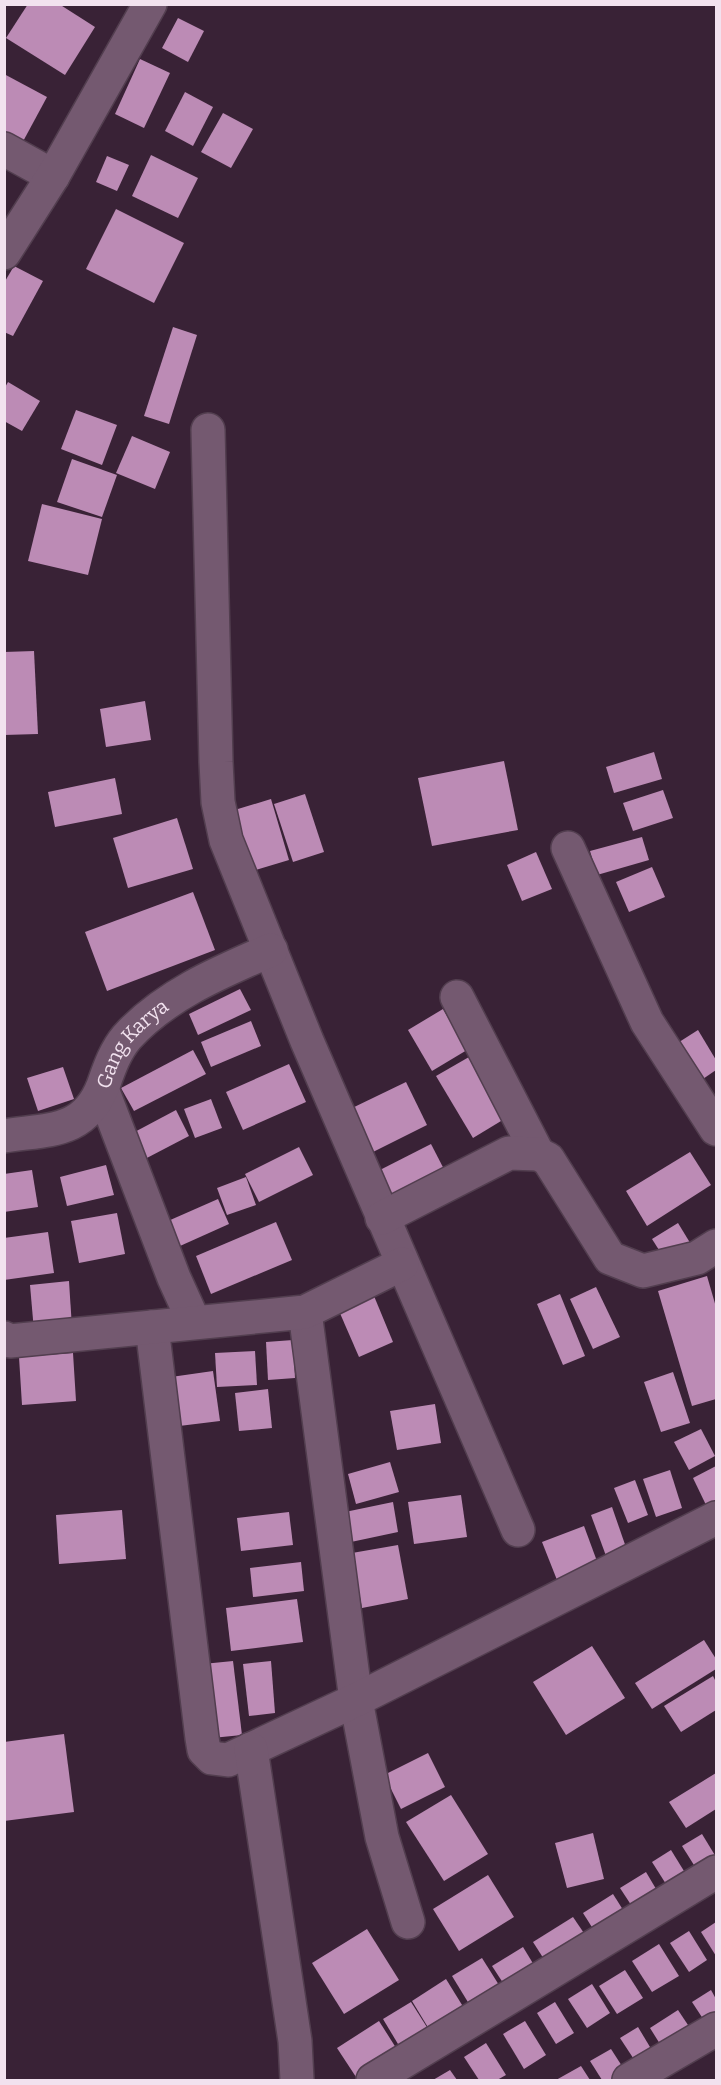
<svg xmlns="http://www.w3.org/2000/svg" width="721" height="2085" font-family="Bitter,serif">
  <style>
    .building { fill: #bc8bb5 }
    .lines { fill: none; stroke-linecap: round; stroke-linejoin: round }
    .minor-casing { stroke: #523e4f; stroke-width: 36 }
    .minor { stroke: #745970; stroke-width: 33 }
    .labels { text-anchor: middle; stroke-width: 6; stroke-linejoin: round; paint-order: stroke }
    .street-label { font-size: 20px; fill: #f2e2ef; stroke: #2f182c }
  </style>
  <rect width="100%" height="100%" fill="#392236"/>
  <g class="building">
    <path d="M28,4h31l36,23 -30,48 -59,-37z"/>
    <path d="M178,18l26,13 -16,31 -26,-14z"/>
    <path d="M140,59l30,14 -26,55 -29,-14z"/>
    <path d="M4,74l43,23 -27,50 -16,-8z"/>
    <path d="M185,92l28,15 -20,39 -28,-15z"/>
    <path d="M223,113l30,16 -22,39 -30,-16z"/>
    <path d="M151,155l47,23 -20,40 -46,-22z"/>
    <path d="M107,156l22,9 -12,26 -21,-9z"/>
    <path d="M116,209l68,34 -30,60 -68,-34z"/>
    <path d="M14,266l29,15 -30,55 -9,-4v-49z"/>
    <path d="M173,327l24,8 -28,89 -25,-8z"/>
    <path d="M8,382l32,19 -18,30 -18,-10v-32z"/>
    <path d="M76,410l41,15 -15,40 -41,-16z"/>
    <path d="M132,436l38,16 -15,37 -39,-16z"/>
    <path d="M72,459l45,16 -15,42 -45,-15z"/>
    <path d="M42,504l60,15 -14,56 -60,-14z"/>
    <path d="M34,651l4,83 -34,1v-83z"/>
    <path d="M145,701l6,39 -45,7 -6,-38z"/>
    <path d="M654,752l8,27 -48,14 -8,-26z"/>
    <path d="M504,761l14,69 -86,16 -14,-68z"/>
    <path d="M115,778l7,36 -67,13 -7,-35z"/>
    <path d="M663,790l10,28 -40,13 -10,-28z"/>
    <path d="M305,794l19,58 -31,10 -19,-58z"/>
    <path d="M271,799l18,61 -43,13 -18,-61z"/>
    <path d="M177,818l16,51 -65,19 -15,-50z"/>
    <path d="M642,837l7,23 -52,15 -7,-24z"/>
    <path d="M536,852l16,37 -30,12 -15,-36z"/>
    <path d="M652,867l13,30 -36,15 -13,-30z"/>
    <path d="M193,892l22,58 -108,41 -22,-59z"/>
    <path d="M240,989l11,21 -53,25 -9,-21z"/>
    <path d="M443,1009l24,41 -35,21 -24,-41z"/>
    <path d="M251,1021l10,25 -50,21 -10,-25z"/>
    <path d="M698,1030l18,30v10l-16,11 -24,-37z"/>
    <path d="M193,1050l13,24 -72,37 -13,-23z"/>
    <path d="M469,1057l37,61 -33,20 -37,-62z"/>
    <path d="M289,1064l17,38 -63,28 -17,-38z"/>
    <path d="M63,1067l11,32 -36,12 -11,-33z"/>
    <path d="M406,1082l21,43 -58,29 -21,-44z"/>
    <path d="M211,1099l11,29 -27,10 -11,-29z"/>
    <path d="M176,1110l13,26 -46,24 -14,-25z"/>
    <path d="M431,1144l16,31 -55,28 -16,-31z"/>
    <path d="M299,1147l14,28 -54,27 -14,-28z"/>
    <path d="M690,1152l21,33 -64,41 -21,-35z"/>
    <path d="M106,1165l8,30 -47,11 -7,-29z"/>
    <path d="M32,1170l6,37 -34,5v-38z"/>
    <path d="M246,1177l10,28 -29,10 -10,-27z"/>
    <path d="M218,1199l11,25 -49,22 -12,-25z"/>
    <path d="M117,1213l8,41 -46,9 -8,-42z"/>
    <path d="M276,1222l16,38 -81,34 -15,-38z"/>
    <path d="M678,1223l14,23 -26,15 -14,-22z"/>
    <path d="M48,1232l6,41 -50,7v-42z"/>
    <path d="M707,1276l9,31v92l-24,7 -34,-115z"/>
    <path d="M69,1281l3,47 -38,3 -4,-46z"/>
    <path d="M596,1287l24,50 -27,12 -23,-50z"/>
    <path d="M560,1294l25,62 -22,9 -26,-61z"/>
    <path d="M374,1296l19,46 -34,15 -20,-46z"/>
    <path d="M293,1340l2,38 -27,2 -2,-38z"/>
    <path d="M255,1351l2,34 -40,2 -2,-34z"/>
    <path d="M73,1353l3,48 -54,4 -3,-48z"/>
    <path d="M213,1371l7,50 -49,6 -7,-49z"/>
    <path d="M673,1372l17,51 -29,9 -17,-50z"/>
    <path d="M268,1389l4,39 -33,3 -4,-38z"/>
    <path d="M435,1404l6,39 -44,7 -7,-39z"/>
    <path d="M701,1429l14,27 -26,14 -15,-28z"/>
    <path d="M390,1462l9,30 -43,12 -8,-30z"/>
    <path d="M716,1466v36l-9,5 -14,-29z"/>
    <path d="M670,1470l12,38 -26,9 -13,-38z"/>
    <path d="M635,1480l13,35 -20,8 -14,-35z"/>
    <path d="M461,1495l6,42 -53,7 -6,-42z"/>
    <path d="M393,1502l5,30 -47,10 -6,-30z"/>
    <path d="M612,1507l17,49 -20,8 -18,-49z"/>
    <path d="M122,1510l4,49 -67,5 -3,-49z"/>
    <path d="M289,1512l4,33 -52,6 -4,-33z"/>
    <path d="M584,1526l14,38 -41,16 -15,-38z"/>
    <path d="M398,1545l10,54 -46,9 -10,-55z"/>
    <path d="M301,1562l3,29 -51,6 -3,-29z"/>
    <path d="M297,1599l6,43 -72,9 -5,-43z"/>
    <path d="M704,1640l12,19v10l-64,40 -17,-26z"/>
    <path d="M592,1646l33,52 -59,37 -33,-53z"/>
    <path d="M233,1661l9,74 -30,3 -9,-74z"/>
    <path d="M271,1661l4,52 -26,3 -6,-52z"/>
    <path d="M713,1676l3,6v28l-35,22 -17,-26z"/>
    <path d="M64,1734l10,78 -70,9v-79z"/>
    <path d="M428,1753l17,34 -44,22 -17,-34z"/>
    <path d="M716,1773v36l-30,19 -17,-26z"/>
    <path d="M451,1795l37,59 -44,27 -38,-59z"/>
    <path d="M593,1833l11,46 -37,9 -12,-45z"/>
    <path d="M702,1834l14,23 -17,16 -17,-27z"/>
    <path d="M671,1850l21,34 -19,11 -21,-33z"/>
    <path d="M646,1872l16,27 -25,15 -17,-26z"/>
    <path d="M488,1875l26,42 -55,34 -26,-42z"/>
    <path d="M613,1894l12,19 -30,19 -12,-19z"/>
    <path d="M573,1917l17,25 -41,25 -16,-25z"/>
    <path d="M716,1922v34l-15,-24z"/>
    <path d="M367,1929l32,51 -55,34 -32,-51z"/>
    <path d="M689,1931l18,29 -18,12 -19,-29z"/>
    <path d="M659,1944l20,32 -27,16 -20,-31z"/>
    <path d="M523,1947l14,23 -30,19 -15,-23z"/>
    <path d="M482,1958l22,35 -30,19 -22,-36z"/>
    <path d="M625,1970l18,28 -26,16 -18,-28z"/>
    <path d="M446,1979l21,34 -35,21 -20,-33z"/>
    <path d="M592,1984l18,29 -23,15 -19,-29z"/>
    <path d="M711,1990l5,9v24l-7,5 -17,-26z"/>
    <path d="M411,2002l19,30 -29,17 -18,-30z"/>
    <path d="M555,2002l19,31 -18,11 -19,-31z"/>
    <path d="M678,2010l16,24 -29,18 -15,-24z"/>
    <path d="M379,2021l19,30 -42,26 -19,-29z"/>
    <path d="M525,2021l21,34 -22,14 -21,-35z"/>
    <path d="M638,2027l18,30 -17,10 -19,-29z"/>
    <path d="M486,2043l20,32 -9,5h-18l-15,-23z"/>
    <path d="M611,2049l18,28 -5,3h-22l-12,-19z"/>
    <path d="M581,2066l9,14h-34z"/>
    <path d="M450,2070l7,10h-24z"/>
  </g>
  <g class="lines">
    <g class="minor-casing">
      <g id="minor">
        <path d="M4,149l49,27"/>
        <path d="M4,253l49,-77 97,-172"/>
        <path d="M208,430l8,332 2,40 8,38 81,201 211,489"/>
        <path d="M568,848l79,174 69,107"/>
        <path d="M457,997l81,157"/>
        <path d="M102,1089l72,189 20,44"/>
        <path id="s1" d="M4,1136c44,-7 80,-2 99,-50 6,-17 12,-35 24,-49 38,-42 93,-65 144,-87"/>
        <path d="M382,1218l127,-65 29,1 10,5 62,99 33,13 54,-13 19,-12"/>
        <path d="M305,1312l51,388 26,137 26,85"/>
        <path d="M152,1327l50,411 2,12 8,8 16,2 128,-60 360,-182"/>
        <path d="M4,1338l6,3 295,-29 97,-48"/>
        <path d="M251,1749l44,292 2,39"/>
        <path d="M373,2080l343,-208"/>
        <path d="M629,2080l87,-51"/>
      </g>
    </g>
    <use href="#minor" class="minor"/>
  </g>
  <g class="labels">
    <g class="street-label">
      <text dy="7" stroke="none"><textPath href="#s1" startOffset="171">Gang Karya</textPath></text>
    </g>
  </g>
  <rect width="721" height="2085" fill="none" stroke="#f2e2ef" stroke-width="12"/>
</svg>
